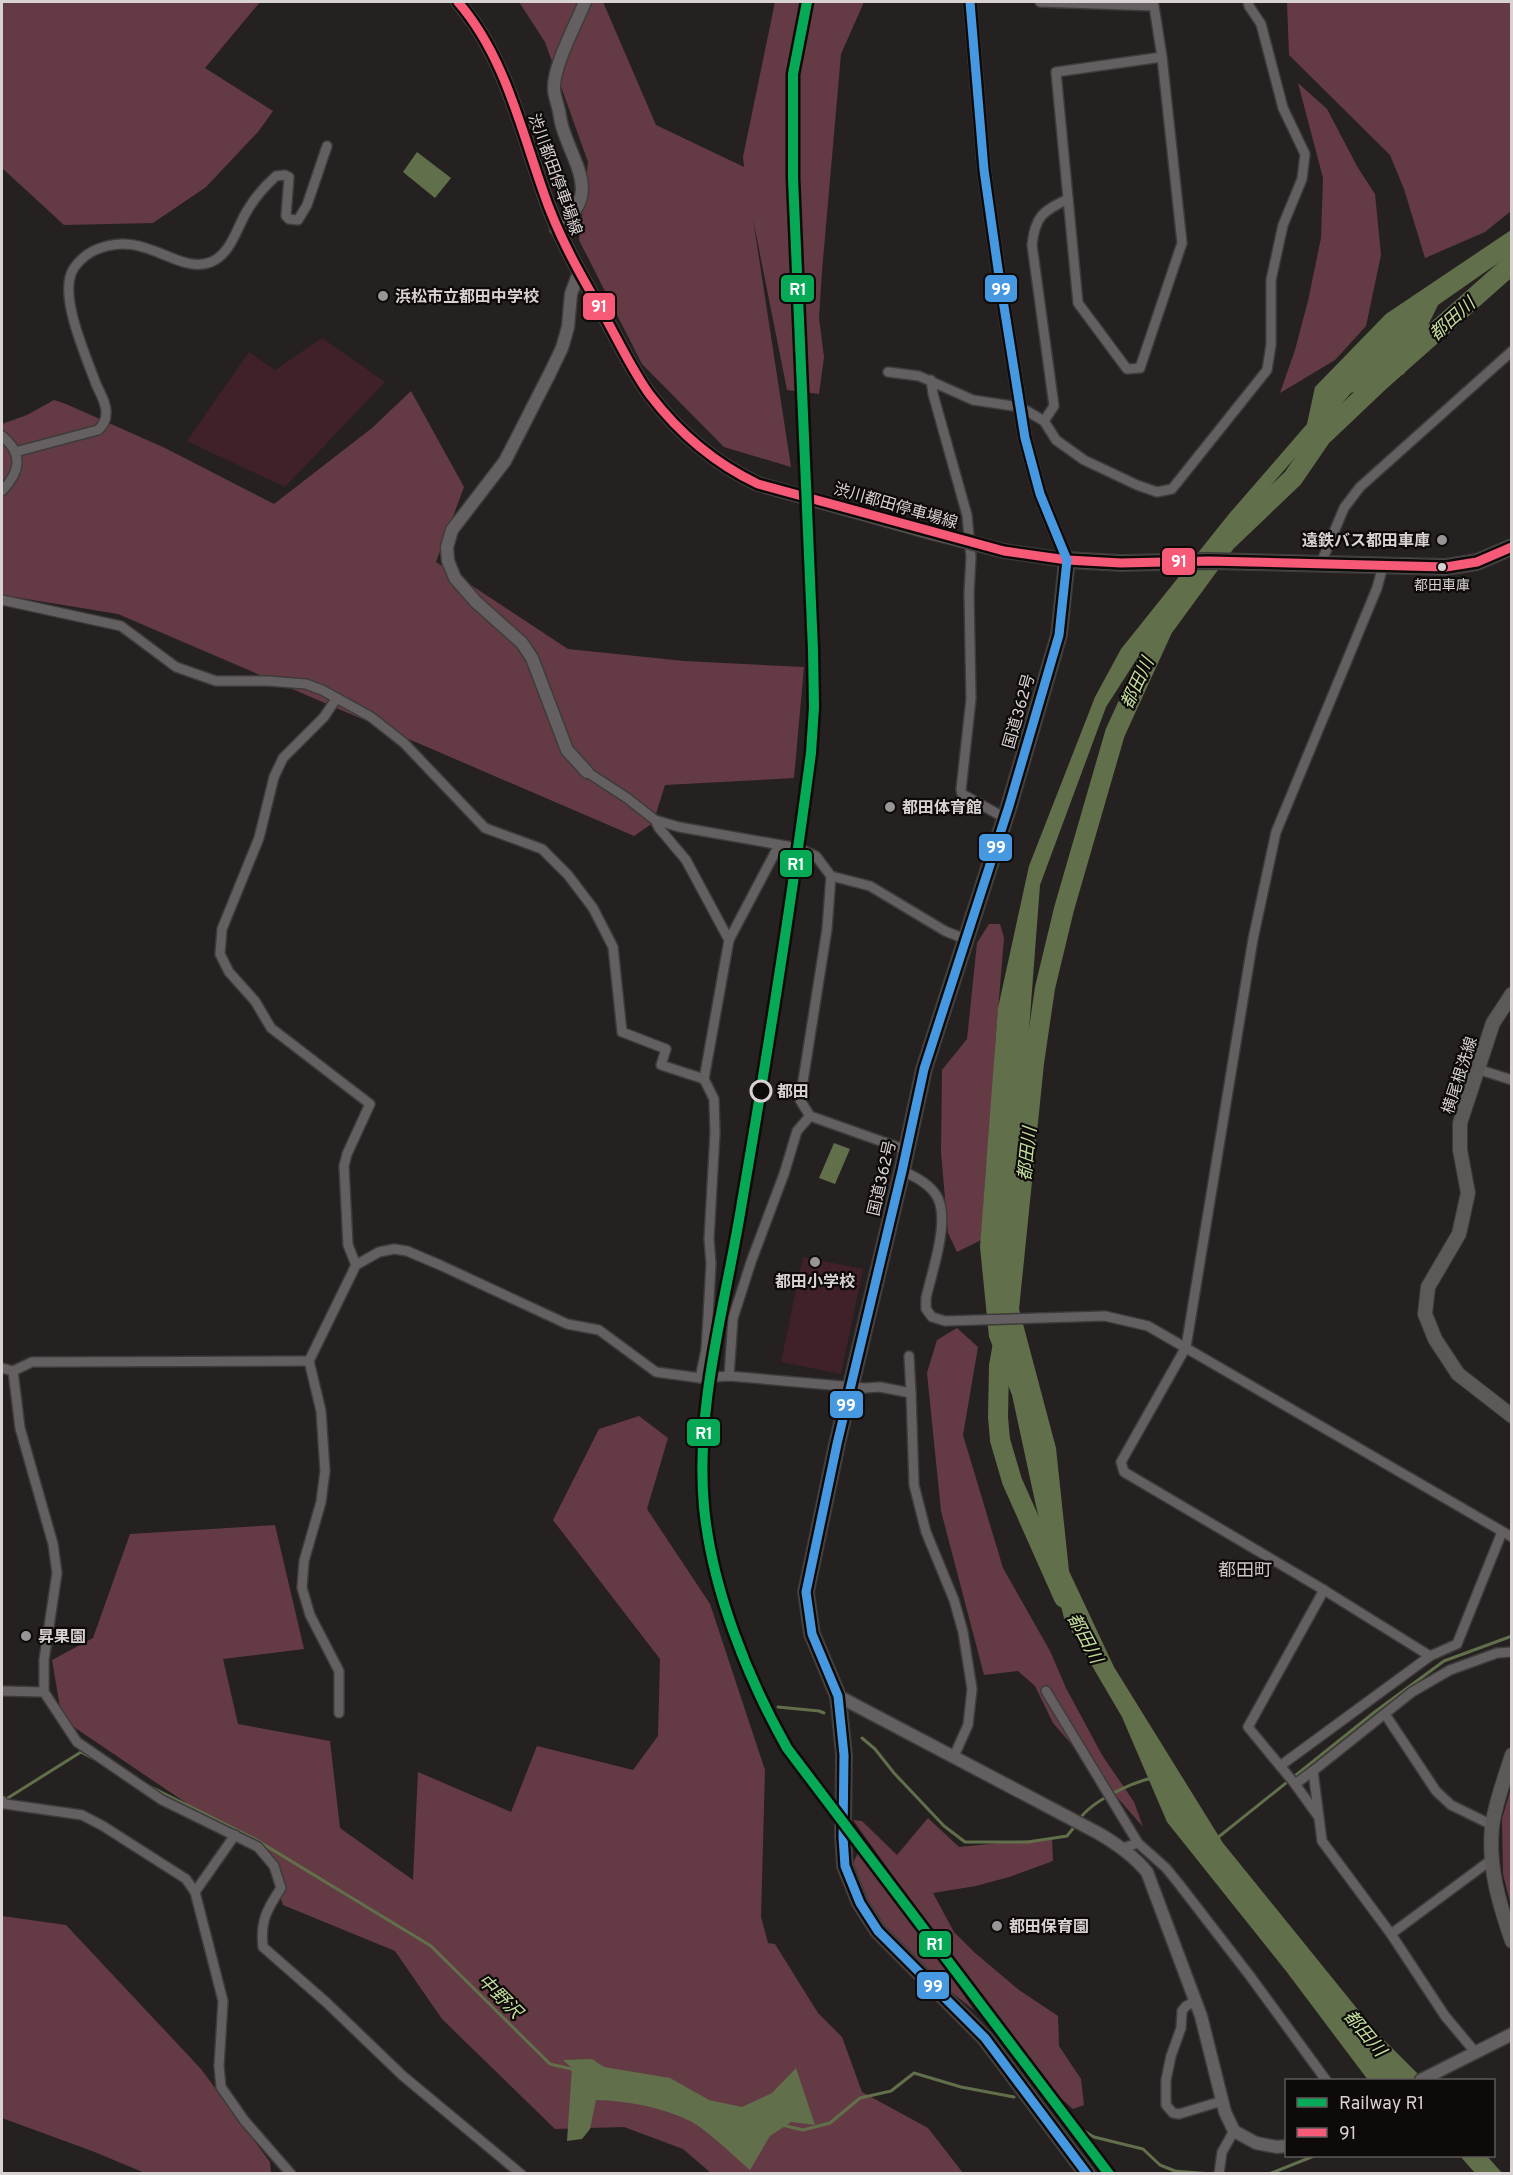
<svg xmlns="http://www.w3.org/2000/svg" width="1513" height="2175" font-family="Overpass,'Noto Sans JP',sans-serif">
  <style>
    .green { fill: #412128 }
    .forest { fill: #643b44 }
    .water { fill: #61704a }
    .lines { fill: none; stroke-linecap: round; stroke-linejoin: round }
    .stream { stroke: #61704a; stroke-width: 3 }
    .river { stroke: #61704a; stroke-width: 20 }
    .minor-casing { stroke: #3e3b3b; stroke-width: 12 }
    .tertiary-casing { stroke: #3e3b3b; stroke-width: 15 }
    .secondary-casing { stroke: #3e3b3b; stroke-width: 16 }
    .trunk-casing { stroke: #3e3b3b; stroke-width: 18 }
    .minor { stroke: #646061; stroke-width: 9 }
    .tertiary { stroke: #646061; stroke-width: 12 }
    .secondary { stroke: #5c5a57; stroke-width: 14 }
    .trunk { stroke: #5b5b54; stroke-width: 15 }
    .secondary-bridge-casing { stroke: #3e3b3b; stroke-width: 16; stroke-linecap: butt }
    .secondary-bridge { stroke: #5c5a57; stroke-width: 14 }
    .bus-1-casing { stroke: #0e0a0a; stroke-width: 14 }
    .bus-2-casing { stroke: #0e0a0a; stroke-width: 14 }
    .bus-1 { stroke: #f75a77; stroke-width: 9 }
    .bus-2 { stroke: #4699e1; stroke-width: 9 }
    .rail-1-casing { stroke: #0e0a0a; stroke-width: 15 }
    .rail-1 { stroke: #06aa56; stroke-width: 10 }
    .poi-dot { fill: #999495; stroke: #0e0a0a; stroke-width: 2 }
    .bus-dot { fill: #d8d2d3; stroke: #0e0a0a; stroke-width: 2 }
    .stop-dot { fill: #0e0a0a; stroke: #d8d2d3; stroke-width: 3 }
    .labels { text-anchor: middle; stroke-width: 4.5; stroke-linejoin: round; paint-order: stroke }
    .bus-label { font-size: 14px; fill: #d8d2d3; stroke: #0e0a0a }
    .street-label { font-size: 16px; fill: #d8d2d3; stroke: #0e0a0a }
    .poi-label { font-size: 16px; font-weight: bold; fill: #d8d2d3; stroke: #0e0a0a; text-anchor: start }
    .stop-label { font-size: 16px; font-weight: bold; fill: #d8d2d3; stroke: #0e0a0a; text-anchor: start }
    .water-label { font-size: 18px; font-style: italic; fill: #c2df9a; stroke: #0e0a0a }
    .neighbourhood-label { font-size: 18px; fill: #cdc2c3; stroke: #0e0a0a }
    .line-badge { stroke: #0e0a0a; stroke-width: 2 }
    .badge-label { font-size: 16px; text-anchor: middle; font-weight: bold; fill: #fff }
  </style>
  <rect width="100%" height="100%" fill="#252121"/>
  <g class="green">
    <path d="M322,338l63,44 -100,105 -98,-46 62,-89 26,18z"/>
    <path d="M803,1257l60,12 -22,105 -60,-12z"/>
  </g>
  <g class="forest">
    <path d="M2,2h258l-55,66 68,43 -15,21 -52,55 -53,36 -89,2 -62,-57z"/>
    <path d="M519,2h84l53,123 88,42 -1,-10 32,-155h89l-23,52 -19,217 -3,47 5,39 -5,37 -32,-4 -34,-171 38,248 -67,-20 -82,-83 -63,-124 9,-78 -43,-120z"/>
    <path d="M1287,2h224v209l-26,21 -60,26 -21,-69 -14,-34 -101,-100z"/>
    <path d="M1298,83l29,26 31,59 17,26 6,61 -15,71 -31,34 -55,33 15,-43 13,-49 13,-63 2,-60z"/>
    <path d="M411,391l53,96 -28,75 132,87 116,12 120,6 -10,111 -129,7 -12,38 -19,13 -516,-222 -116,-19v-171l25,-9 27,-15 12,4 99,44 109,56 98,-76z"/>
    <path d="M989,924h11l4,14 -9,109 -1,57 -8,64 -5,72 -24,12 -9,-19 -7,-81 1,-82 25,-31 10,-96z"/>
    <path d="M957,1328l21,19 -15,88 40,133 47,83 16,37 36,67 32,47 9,25 -90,-104 -18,-37 -17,-15 -34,4 -43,-164 -14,-138 10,-33z"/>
    <path d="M639,1416l29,22 -21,71 63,95 55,166 -4,147 7,26 7,1 43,69 24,24 20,55 66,36 35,45h-252l-28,-24 -59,-22 -69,2 -113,-110 -47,-68 -112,-46 -17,-48 -204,-138 -10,-59 41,-22 37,-104 145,-9 29,124 -81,10 15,65 92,17 10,87 73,52 5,-108 93,40 26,-66 96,24 25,-34 2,-77 -107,-139 46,-91z"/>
    <path d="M1511,1788h1l-1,118 -8,-32 -1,-55z"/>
    <path d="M928,1818l31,29 93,-9 1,23 -44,16 -33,9 -43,7 21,39 20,20 45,38 39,26 1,30 22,33 3,26 -11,4 -25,-22 -67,-89 -128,-178 9,1 35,34z"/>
    <path d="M860,1848l76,106 38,56c-33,-26 -123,-99 -121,-145 1,-5 5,-12 7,-17z"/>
    <path d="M2,1916l64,9 135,144 69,93 1,11h-126l-53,-22 -90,-33z"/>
  </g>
  <g class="water">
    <path d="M417,152l34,26 -16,20 -32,-26z"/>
    <path d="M1511,230v24l-73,51 -34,69 -53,19 -168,194 -77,120 -66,178 -17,224 -17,151 50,188 13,123 45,96 109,176 153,189 48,48h-56l-82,-109 -119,-149 -45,-105 -58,-99 -28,-112 -24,-111 -23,-58 -9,-90 18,-239 31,-142 66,-169 26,-48 108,-135 78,-90 8,-37 71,-73z"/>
    <path d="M834,1143l16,6 -15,35 -16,-6z"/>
    <path d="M592,2059l12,8 66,11 39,22 33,7 30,-14 24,-25 19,57 -24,-3 -21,14 -20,34c-15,-13 -42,-39 -58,-48 -29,-15 -64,-21 -96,-22l-6,29 -8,10 -15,2 5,-73 -9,-8z"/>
    <path d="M1460,2156h27l15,17h-27z"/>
  </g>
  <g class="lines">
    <g class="stream">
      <path d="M778,1707l41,4 5,2"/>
      <path d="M862,1738l13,11 19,24 50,53 21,16h63l39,-6 8,-10"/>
      <path d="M149,1786l104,52 178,108 119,118 26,6"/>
      <path d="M3,1801l78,-49 11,6"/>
      <path d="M1079,1820c12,-19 52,-37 73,-42"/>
      <path d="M1216,1839l160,-128 68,-50 68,-25"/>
      <path d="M782,2125l21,5 27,-7 30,-25 31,-7 23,-18 47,14 53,10"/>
      <path d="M1079,2128l15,9 49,12 17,16 15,6 36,3"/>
      <path d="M1269,2174l45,-18"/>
    </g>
    <g class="river">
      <path d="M1009,1309l25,-246 11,-75 19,-79 51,-176 48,-105 63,-86 67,-64 28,-41 59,-56 132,-117"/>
      <path d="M1004,1338l-5,28 -1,51 2,23 12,41 52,117"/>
    </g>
    <g class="minor-casing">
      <g id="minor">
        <path d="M1040,2l114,4 8,51 20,186 -42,125 -13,1 -49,-66 -22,-231 106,-15"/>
        <path d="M888,372l31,4 54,24 47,7 24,14 12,19 28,20 53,25 20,7 15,-3 95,-119 4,-25v-65l12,-55 19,-46 3,-25 -22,-46 -22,-84 -12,-18 -1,-4"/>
        <path d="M931,380l2,14 34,121 4,42 -2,36 2,106 -10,91 1,4 43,24"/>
        <path d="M1044,421l10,-15 -22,-161c3,-29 11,-34 36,-46"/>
        <path d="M2,436c22,18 18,36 0,55"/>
        <path d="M15,452l83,-22c5,-5 8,-9 8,-16 1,-10 -6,-21 -10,-30 -10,-28 -35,-83 -25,-110 3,-9 14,-19 22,-23 51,-25 84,25 118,11 20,-8 26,-35 36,-51 8,-14 18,-25 29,-35l9,-1 4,2 -3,39 3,3 9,1 9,-15 20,-59"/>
        <path d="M1321,563l23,-55 16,-21 152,-136"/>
        <path d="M1383,566l-6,22 -101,244 -23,107 -67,408 -65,115 3,10 200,118 106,66"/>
        <path d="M2,600l119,26 55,41 40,14h52l38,3 16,6 49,27 33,26 81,85 57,21 26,26 25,33 20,39 9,85 44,17 -5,16 43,14"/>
        <path d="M336,699l-12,18 -41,41 -9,19 -15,61 -37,91 -2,25 9,18 26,29 16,27 99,76 -23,50 -3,12 4,79 8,20"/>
        <path d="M587,772l40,26 28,22 24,7 119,21 18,8 15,20 39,10 75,45 20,8"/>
        <path d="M655,820l4,8 27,32 43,80 -25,139 10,20 1,34 -6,106 2,25 -3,53 -2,33 -6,28"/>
        <path d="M831,876l-4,53 -27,171 10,16 96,34"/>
        <path d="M729,940l50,-95"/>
        <path d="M1477,1069l35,11"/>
        <path d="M902,1171c15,6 34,17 38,33 7,25 -8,68 -14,94v11l6,8 13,4 160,-5 43,10 364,211"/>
        <path d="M909,1356l2,37"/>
        <path d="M2,1368l11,3 19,-9 277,-1"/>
        <path d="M13,1371l7,57 33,116 4,29 -13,87v32l33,50 85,58 96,47 16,19 7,22c-14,21 -21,33 -18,59l64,56 76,73 118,98"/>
        <path d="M729,1376l4,-58 18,-56 33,-88 13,-43 13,-15"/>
        <path d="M2,1691l42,1"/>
        <path d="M1046,1691l92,152"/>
        <path d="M339,1713v-42l-29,-56 -8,-27 2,-27 17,-59 4,-31 -4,-60 -12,-50 47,-96 23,-13 15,-3 13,2 33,14 127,59 32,6 57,42 44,6 29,-2 136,12 15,-1 31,6 3,92 12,47 28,68 9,32 9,57 -4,36 -14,31"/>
        <path d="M1385,1714l51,77 15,14 41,20"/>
        <path d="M1280,1766l150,-110 27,-12 45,-112"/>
        <path d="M1295,1784l18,-13"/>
        <path d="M2,1801l3,3 77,11 21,11 83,53 9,13 28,109 -4,65 2,21 23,33 47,54"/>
        <path d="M1318,1816l-23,-32 -47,-57 76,-137"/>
        <path d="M1123,1848l15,-5 28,25 13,16 71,92 76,104"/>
        <path d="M195,1892l40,-57"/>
        <path d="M1391,1934l100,-74"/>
        <path d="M1196,2001l-10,5 -4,5 -1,17 -10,28 -5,24v25l7,8 6,1 43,-13"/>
        <path d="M1476,2053l-31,-37 -54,-82 -69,-93 -9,-70 99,-79 38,-22 47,-17 15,-1"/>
        <path d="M1219,2174l3,-22 12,-21"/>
      </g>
    </g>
    <g class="tertiary-casing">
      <g id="tertiary">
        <path d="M970,2l14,168 14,99 27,169 15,56 27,66"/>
        <path d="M556,229c47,-34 18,-62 6,-103 -2,-6 -2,-13 -4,-19 -1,-5 -4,-12 -4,-18 -1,-23 22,-65 31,-87"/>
        <path d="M579,272l-8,22 -3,33 -6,21 -12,25 -45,88 -53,69 -5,17 1,14 7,17 21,24 46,41 10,15 35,92 20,22"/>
        <path d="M838,1696l260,137c19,11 35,22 49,39l54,144 24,96 9,19 22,12 21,4 9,-1"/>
        <path d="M1421,2080l91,-46"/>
      </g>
    </g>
    <g class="secondary-casing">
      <g id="secondary">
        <path d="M458,2c46,53 62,124 85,189 15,45 38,85 62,126 14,25 28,55 45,78 29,38 66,69 108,89l175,49"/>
        <path d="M1004,551l63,9"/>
        <path d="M1512,994l-19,29 -33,100v27l8,43 -9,41 -31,53 -3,27 10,25 23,35 54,42"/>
        <path d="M1512,1755c-7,23 -17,48 -20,72 -4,40 7,76 20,114"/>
      </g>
    </g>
    <g class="trunk-casing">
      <path id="trunk" d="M1087,2174l-102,-136 -107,-107 -18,-28 -15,-37 -2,-29 1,-82 -6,-59 -26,-62 -6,-42 31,-148 65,-273 22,-102 85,-263 50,-171 8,-75 54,3 88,-2 237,6 31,-5 35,-15"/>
    </g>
    <use href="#minor" class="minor"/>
    <use href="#tertiary" class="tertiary"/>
    <use href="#secondary" class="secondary"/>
    <use href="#trunk" class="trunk"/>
    <g class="secondary-bridge-casing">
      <path id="secondary-bridge" d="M933,533l71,18"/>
    </g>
    <use href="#secondary-bridge" class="secondary-bridge"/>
    <g class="bus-1-casing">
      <path id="bus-1" d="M458,2c46,53 62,124 85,189 15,45 38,85 62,126 14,25 28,55 45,78 29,38 66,69 108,89l246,67 63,9 54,3 88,-2 237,6 31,-5 35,-15"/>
    </g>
    <g class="bus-2-casing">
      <path id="bus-2" d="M970,2l14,168 14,99 27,169 15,56 27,66 -8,75 -50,171 -85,263 -22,102 -65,273 -31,148 6,42 26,62 6,59 -1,82 2,29 15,37 18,28 107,107 102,136"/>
    </g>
    <use href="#bus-1" class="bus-1"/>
    <use href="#bus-2" class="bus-2"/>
    <g class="rail-1-casing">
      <path id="rail-1" d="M807,2l-14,72v104l20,472 1,57 -3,46c-20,152 -44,304 -70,455 -16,98 -46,199 -37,299 8,82 43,170 83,241l322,426"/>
    </g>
    <use href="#rail-1" class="rail-1"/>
  </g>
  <g class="poi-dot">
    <circle cx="383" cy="296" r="6"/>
    <circle cx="1442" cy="540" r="6"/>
    <circle cx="890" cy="807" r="6"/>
    <circle cx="815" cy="1262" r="6"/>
    <circle cx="26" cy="1636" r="6"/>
    <circle cx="997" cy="1926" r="6"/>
  </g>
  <circle class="bus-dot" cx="1442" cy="567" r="5"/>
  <circle class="stop-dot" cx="761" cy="1091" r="10"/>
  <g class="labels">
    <g class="bus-label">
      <text x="1442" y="590">都田車庫</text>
    </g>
    <g class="street-label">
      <text transform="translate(556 174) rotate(70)" y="6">渋川都田停車場線</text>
      <text transform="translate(896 505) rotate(16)" y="6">渋川都田停車場線</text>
      <text transform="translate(1018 711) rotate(-74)" y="6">国道362号</text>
      <text transform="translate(1459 1075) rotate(-72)" y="6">横尾根洗線</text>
      <text transform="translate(881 1178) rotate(-77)" y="6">国道362号</text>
    </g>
    <g class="poi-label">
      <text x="395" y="302">浜松市立都田中学校</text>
      <text x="1430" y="546" text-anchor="end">遠鉄バス都田車庫</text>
      <text x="902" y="813">都田体育館</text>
      <text x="815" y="1287" text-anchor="middle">都田小学校</text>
      <text x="38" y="1642">昇果園</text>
      <text x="1009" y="1932">都田保育園</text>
    </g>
    <g class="stop-label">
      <text x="777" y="1097">都田</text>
    </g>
    <g class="water-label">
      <text transform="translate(1452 319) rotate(-42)" y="6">都田川</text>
      <text transform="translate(1137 683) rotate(-65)" y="6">都田川</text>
      <text transform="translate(1027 1154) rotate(-84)" y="6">都田川</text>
      <text transform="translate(1085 1638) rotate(62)" y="6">都田川</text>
      <text transform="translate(500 1996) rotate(45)" y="6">中野沢</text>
      <text transform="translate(1365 2033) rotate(50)" y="6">都田川</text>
    </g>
    <g class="neighbourhood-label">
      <text x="1245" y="1576">都田町</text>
    </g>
  </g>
  <g class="line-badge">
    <rect x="780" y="274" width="35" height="29" rx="6" fill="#06aa56"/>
    <rect x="984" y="274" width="34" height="29" rx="6" fill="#4699e1"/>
    <rect x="582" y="292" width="34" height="29" rx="6" fill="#f75a77"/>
    <rect x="1161" y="547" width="35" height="29" rx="6" fill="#f75a77"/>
    <rect x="978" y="833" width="35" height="29" rx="6" fill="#4699e1"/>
    <rect x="779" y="849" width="34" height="29" rx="6" fill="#06aa56"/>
    <rect x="829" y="1390" width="35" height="29" rx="6" fill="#4699e1"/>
    <rect x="686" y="1418" width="35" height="29" rx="6" fill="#06aa56"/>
    <rect x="918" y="1930" width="34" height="28" rx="6" fill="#06aa56"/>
    <rect x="916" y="1971" width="34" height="29" rx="6" fill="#4699e1"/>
  </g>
  <g class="badge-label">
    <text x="798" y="295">R1</text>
    <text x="1001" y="295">99</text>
    <text x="599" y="312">91</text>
    <text x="1179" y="567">91</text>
    <text x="996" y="853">99</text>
    <text x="796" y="870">R1</text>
    <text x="846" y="1411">99</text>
    <text x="704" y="1439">R1</text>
    <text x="935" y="1950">R1</text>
    <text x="933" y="1992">99</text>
  </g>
  <rect width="1513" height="2175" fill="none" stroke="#d8d2d3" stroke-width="6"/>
  <rect x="1285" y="2079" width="210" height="78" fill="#0e0a0a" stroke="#5f5a5a" stroke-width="1.5"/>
  <rect x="1297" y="2098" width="30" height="9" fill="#06aa56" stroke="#5f5a5a" stroke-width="1.5"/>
  <text x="1339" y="2109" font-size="18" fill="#d8d2d3">Railway R1</text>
  <rect x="1297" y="2128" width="30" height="9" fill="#f75a77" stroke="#5f5a5a" stroke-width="1.5"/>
  <text x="1339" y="2139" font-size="18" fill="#d8d2d3">91</text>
</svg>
